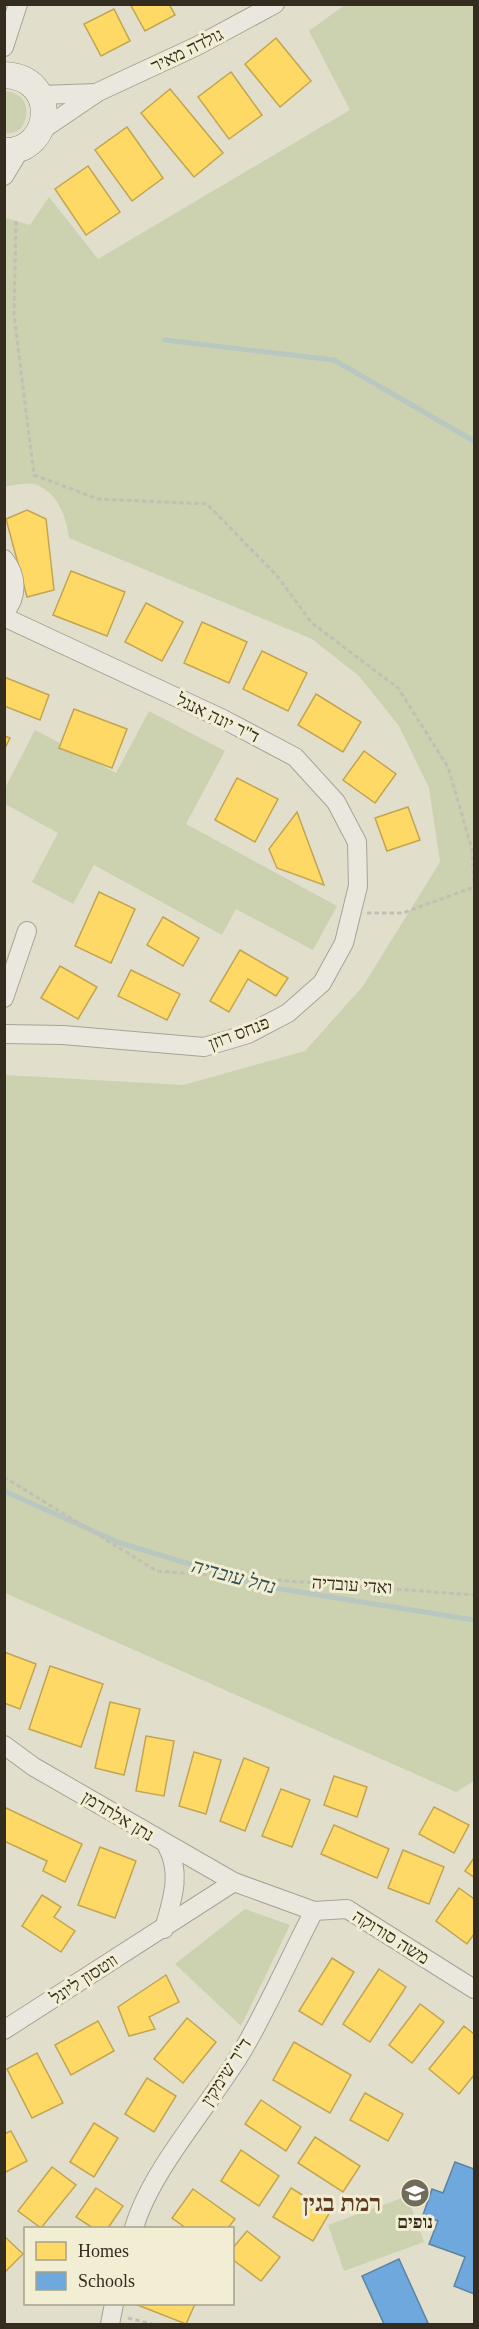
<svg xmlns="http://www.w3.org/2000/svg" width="479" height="2329" font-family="'Times New Roman',Heebo,serif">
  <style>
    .green { fill: #ccd1b0 }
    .homes { fill: #ffd966; stroke: #c2a551; stroke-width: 1.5 }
    .schools { fill: #6fa8dc; stroke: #5d83a3; stroke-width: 1.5 }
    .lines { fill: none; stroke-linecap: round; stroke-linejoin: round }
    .stream { stroke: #b8c7bf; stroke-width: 5 }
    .street-casing { stroke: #a7a396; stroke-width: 20 }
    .secondary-casing { stroke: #979285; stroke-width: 27 }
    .path { stroke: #c2bfb5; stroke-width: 3; stroke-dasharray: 4.5 3; stroke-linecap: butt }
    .street { stroke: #eae8de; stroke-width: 18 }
    .secondary { stroke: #eae8de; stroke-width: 26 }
    .labels { text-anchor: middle; stroke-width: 6; stroke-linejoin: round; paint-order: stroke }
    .street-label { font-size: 18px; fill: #342d1f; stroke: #f2eed3 }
    .poi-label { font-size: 18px; font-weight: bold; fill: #342d1f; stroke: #f2eed3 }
    .water-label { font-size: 20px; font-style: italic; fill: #2f4f53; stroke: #f2eed3 }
    .district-label { font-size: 24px; font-weight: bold; fill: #5d3822; stroke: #f2eed3 }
  </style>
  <rect width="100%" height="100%" fill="#e2decc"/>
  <g class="green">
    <path d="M346,4l128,1v1776l-18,11 -451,-199v-518l178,10 122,-34 58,-65 77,-124 -11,-74 -30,-62 -40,-50 -47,-37 -243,-101c-3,-22 -11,-46 -35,-54 -8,-2 -21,2 -29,2l1,-268 24,7 19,-28 49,62 252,-149 -41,-79z"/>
    <path d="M4,91c21,1 28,19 18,36l-6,5 -11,2z"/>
    <path d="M149,711l76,40 -39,73 151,82 -24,44 -77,-41 -14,26 -128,-70 -21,39 -41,-22 26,-49 -53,-29v-16l30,-58 81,43z"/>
    <path d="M245,1909l45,16 -49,101 -66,-62z"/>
    <path d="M407,2196l17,46 -80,29 -16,-46z"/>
  </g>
  <g class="homes">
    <path d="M130,4h39l6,11 -30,16z"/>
    <path d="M114,9l16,32 -29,15 -17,-32z"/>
    <path d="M276,38l35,43 -31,26 -35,-43z"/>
    <path d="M231,72l31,43 -33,24 -31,-42z"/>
    <path d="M170,89l53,64 -29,24 -53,-64z"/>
    <path d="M127,127l36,51 -31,23 -37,-51z"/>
    <path d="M88,166l32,46 -34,23 -31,-46z"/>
    <path d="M27,510l19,9 8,71 -27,7 -21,-78z"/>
    <path d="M71,571l54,21 -18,44 -54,-21z"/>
    <path d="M146,603l37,19 -21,39 -37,-19z"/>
    <path d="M202,622l45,20 -18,41 -45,-20z"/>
    <path d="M262,651l45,22 -19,38 -45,-22z"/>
    <path d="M4,677l45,18 -9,25 -36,-14z"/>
    <path d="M316,694l45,28 -18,30 -45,-27z"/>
    <path d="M74,709l53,20 -15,39 -53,-20z"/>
    <path d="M4,736l6,2 -6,12z"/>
    <path d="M364,751l32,23 -21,29 -32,-23z"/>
    <path d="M237,778l41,21 -23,43 -40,-22z"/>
    <path d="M408,807l12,33 -33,11 -12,-33z"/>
    <path d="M297,812l27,73 -47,-17 -8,-19z"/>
    <path d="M99,892l36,17 -24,54 -36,-17z"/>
    <path d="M163,917l36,21 -16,28 -36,-21z"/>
    <path d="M240,950l48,28 -12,18 -28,-17 -19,33 -19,-11z"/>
    <path d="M60,966l37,21 -19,32 -37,-21z"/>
    <path d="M131,970l49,24 -13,26 -49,-24z"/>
    <path d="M4,1652l32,12 -16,45 -16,-6z"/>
    <path d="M50,1666l53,18 -22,63 -52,-18z"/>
    <path d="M110,1702l30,7 -16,66 -29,-7z"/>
    <path d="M146,1736l28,5 -10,55 -28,-5z"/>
    <path d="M194,1752l27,8 -15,54 -27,-8z"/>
    <path d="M244,1758l25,10 -24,63 -25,-10z"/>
    <path d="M334,1776l33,11 -10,30 -33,-12z"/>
    <path d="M281,1789l29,11 -18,47 -30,-11z"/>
    <path d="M4,1807l78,37 -17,38 -22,-11 4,-10 -43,-20z"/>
    <path d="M434,1807l35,18 -15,28 -35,-19z"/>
    <path d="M334,1825l55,24 -12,29 -56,-24z"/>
    <path d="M100,1847l36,14 -21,57 -37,-13z"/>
    <path d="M403,1850l41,17 -15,37 -41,-16z"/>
    <path d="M474,1858v19l-9,-6z"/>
    <path d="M459,1888l15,11v35l-7,10 -31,-23z"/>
    <path d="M42,1895l19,12 -7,10 21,14 -14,21 -39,-26z"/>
    <path d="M332,1958l22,14 -32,53 -23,-14z"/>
    <path d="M379,1969l27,18 -36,55 -27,-18z"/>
    <path d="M166,1975l13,27 -30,15 6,12 -26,7 -11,-29z"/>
    <path d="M420,2004l24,18 -32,41 -23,-18z"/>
    <path d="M187,2018l29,24 -33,41 -29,-24z"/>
    <path d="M98,2021l16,30 -43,24 -16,-30z"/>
    <path d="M464,2026l10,8v41l-15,19 -30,-25z"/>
    <path d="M294,2042l57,33 -21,38 -57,-33z"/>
    <path d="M37,2053l26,50 -31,15 -25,-49z"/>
    <path d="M147,2078l29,18 -22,36 -29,-18z"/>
    <path d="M365,2093l38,21 -15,27 -38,-21z"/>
    <path d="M261,2100l40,27 -15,24 -41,-27z"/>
    <path d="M94,2123l24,15 -24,39 -24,-15z"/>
    <path d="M11,2131l16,30 -23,12v-39z"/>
    <path d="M315,2137l45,29 -17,26 -45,-29z"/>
    <path d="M241,2150l38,26 -20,30 -38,-25z"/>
    <path d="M52,2167l24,18 -35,43 -23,-17z"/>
    <path d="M96,2188l27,18 -15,22h-15l-17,-11z"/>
    <path d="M291,2188l39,24 -17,29 -40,-24z"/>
    <path d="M193,2189l42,30 -7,9h-42l-14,-10z"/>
    <path d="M247,2231l33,26 -19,24 -29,-22v-10z"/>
    <path d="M4,2236l19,18 -19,19z"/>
    <path d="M135,2304h60l-9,20z"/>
  </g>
  <g class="schools">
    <path d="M455,2162l19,7v125l-20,-8 11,-29 -36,-13 9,-23 -15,-6 9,-26 11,4z"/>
    <path d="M399,2259l29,64 -4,1h-40l-22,-48z"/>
  </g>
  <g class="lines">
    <g class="stream">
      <path d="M165,340l169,20 140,81"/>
      <path d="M4,1491l116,52 142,43 212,34"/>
    </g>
    <g class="street-casing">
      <g id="street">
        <path d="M4,47l14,-43"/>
        <path d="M41,95l55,-2"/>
        <path d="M39,132l59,-40 99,-46 78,-42"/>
        <path d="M4,176l17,-28"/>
        <path d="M4,559c14,17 14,38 0,54"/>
        <path d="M4,617l219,102 72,38 41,45 21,40 1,44 -14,57 -22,40 -34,30 -40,21 -44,13 -141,-12 -59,-1"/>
        <path d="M4,998l23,-67"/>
        <path d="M4,1745l30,22 200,115 80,29 33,-2 127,80"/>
        <path d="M164,1929c8,-29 18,-55 3,-83"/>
        <path d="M4,2030l230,-148"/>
        <path d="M134,2228c17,-59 77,-124 109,-178 26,-45 47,-93 71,-139"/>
        <path d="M110,2324l4,-20"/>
      </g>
    </g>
    <g class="secondary-casing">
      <path id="secondary" d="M4,75c57,2 49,78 0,76"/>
    </g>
    <g class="path">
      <path d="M16,221l-2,94 20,160 64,24 109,5 71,73 34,46 86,65 50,79 24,82 2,38"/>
      <path d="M367,913h36l71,-26"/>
      <path d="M4,1477l153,94 317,24"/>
      <path d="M128,2318l24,6"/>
    </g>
    <use href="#street" class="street"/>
    <use href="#secondary" class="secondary"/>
  </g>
  <defs>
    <g id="school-disc" transform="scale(1.5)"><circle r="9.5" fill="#716b5c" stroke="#f2eed3"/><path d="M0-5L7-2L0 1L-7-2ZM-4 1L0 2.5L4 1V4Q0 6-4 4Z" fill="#fff"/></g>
  </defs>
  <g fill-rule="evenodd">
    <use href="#school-disc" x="415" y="2193"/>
  </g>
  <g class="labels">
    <g class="street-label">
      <text transform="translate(187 50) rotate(-26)" y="6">גולדה מאיר</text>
      <text transform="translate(218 718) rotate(26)" y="6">ד''ר יונה אנגל</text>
      <text transform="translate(239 1033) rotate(-21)" y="6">פנחס רוזן</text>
      <text transform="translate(352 1585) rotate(4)" y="6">ואדי עובדיה</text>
      <text transform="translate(118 1816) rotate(31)" y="6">נתן אלתרמן</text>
      <text transform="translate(391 1937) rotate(32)" y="6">משה סורוקה</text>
      <text transform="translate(84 1979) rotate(-33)" y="6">ווטסון ליונל</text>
      <text transform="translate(226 2072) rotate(-57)" y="6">ד"ר שימקין</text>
    </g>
    <g class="poi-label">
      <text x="415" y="2228">נופים</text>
    </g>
    <g class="water-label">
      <text transform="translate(234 1576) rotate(15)" y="7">נחל עובדיה</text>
    </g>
    <g class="district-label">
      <text x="342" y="2211">רמת בגין</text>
    </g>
  </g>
  <rect width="479" height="2329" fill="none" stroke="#342d1f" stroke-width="12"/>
  <rect x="24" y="2227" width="210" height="78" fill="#f2eed3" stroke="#a6a18b" stroke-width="1.5"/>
  <rect x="36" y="2242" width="30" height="18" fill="#ffd966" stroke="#a6a18b" stroke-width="1.5"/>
  <text x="78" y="2257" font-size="18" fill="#342d1f">Homes</text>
  <rect x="36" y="2272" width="30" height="18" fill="#6fa8dc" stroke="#a6a18b" stroke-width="1.5"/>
  <text x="78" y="2287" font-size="18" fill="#342d1f">Schools</text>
</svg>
